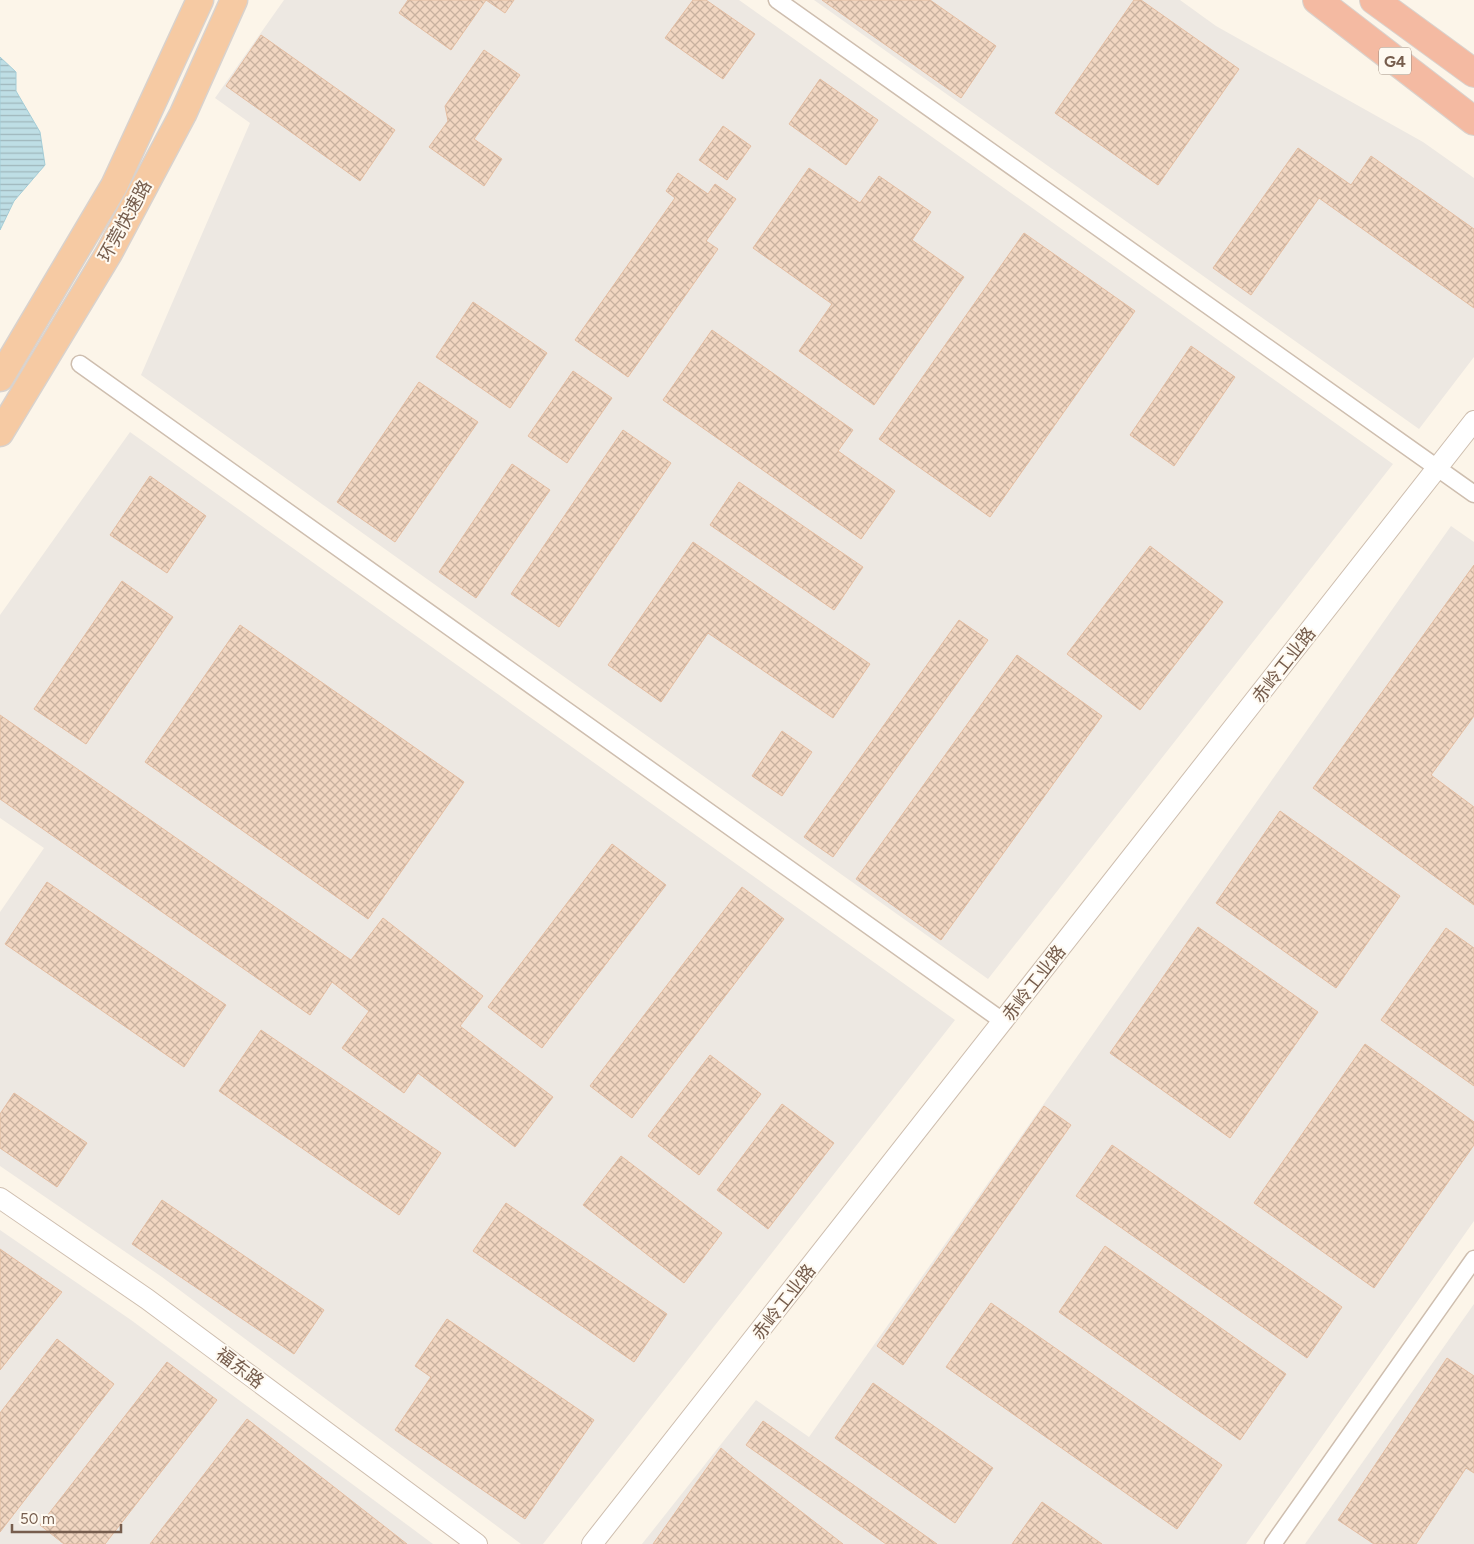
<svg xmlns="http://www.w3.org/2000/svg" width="1474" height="1544" font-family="Figtree,'Noto Sans SC',sans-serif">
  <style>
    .industrial { fill: #ede8e2 }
    .water { fill: url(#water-rules); stroke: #a4cdd7 }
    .building { fill: url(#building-cross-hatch); stroke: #e3bda2 }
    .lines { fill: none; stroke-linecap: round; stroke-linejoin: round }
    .minor-casing { stroke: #cebeaf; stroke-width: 19 }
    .tertiary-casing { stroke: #cebeaf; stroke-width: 22 }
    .trunk-casing { stroke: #d9d2cd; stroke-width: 29 }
    .motorway-casing { stroke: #d9d2cd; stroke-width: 30 }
    .minor { stroke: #fff; stroke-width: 16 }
    .tertiary { stroke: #fff; stroke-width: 20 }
    .trunk { stroke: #f6caa3; stroke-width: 26 }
    .motorway { stroke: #f4baa2; stroke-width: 28 }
    .labels { text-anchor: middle; stroke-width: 4; stroke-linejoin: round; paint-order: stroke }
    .shield { fill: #fef9f0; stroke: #9f8c7e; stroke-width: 1 }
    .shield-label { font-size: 16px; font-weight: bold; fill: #765d4d }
    .street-label { font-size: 18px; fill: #765d4d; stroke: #fef9f0 }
  </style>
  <defs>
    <pattern id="water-rules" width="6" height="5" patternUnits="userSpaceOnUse" patternTransform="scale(1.25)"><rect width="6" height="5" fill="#bedee5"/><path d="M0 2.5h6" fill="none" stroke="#9fb7bc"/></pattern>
    <pattern id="building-cross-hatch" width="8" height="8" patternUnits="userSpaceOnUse" patternTransform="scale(1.25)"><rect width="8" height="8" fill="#f1d6c1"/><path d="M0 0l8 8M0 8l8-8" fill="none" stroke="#c8b19f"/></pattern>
  </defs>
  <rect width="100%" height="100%" fill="#fcf5e9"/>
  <g class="industrial">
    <path d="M284,0h455l654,464 -405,515 -847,-604 109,-252 -35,-25z"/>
    <path d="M814,0h366l36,26 207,116 51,36v179l-55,72z"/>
    <path d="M130,432l825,588 -412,524h-22l-359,-267 -162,-111v-254l44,-64 -44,-30v-203z"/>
    <path d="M1451,526l23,16v679l-228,323h-604l114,-144 53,37z"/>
    <path d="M0,1230l131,90 302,224h-433z"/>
    <path d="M1474,1304v240h-169z"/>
  </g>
  <path class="water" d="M0,57l16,15v19l24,41 5,33 -31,36 -14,29z"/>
  <g class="building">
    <path d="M408,0h106l-9,13 -19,-13 -35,50 -52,-37z"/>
    <path d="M693,0h13l49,34 -32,45 -58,-41z"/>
    <path d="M822,0h108l66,46 -35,52z"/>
    <path d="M1134,0h7l98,69 -81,116 -103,-72z"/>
    <path d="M261,35l134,95 -35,51 -134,-95z"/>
    <path d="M484,50l36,25 -46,64 28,20 -18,27 -55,-39 19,-26 -3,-15z"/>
    <path d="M820,79l58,41 -32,45 -57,-41z"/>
    <path d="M723,126l28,20 -24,34 -28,-20z"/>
    <path d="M1298,148l53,37 20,-29 103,73v79l-155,-110 -68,97 -38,-27z"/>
    <path d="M809,168l51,35 19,-27 52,36 -19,28 52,37 -90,128 -75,-54 33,-47 -79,-56z"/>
    <path d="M678,173l30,21 7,-10 21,15 -30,42 12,8 -90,128 -53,-37 100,-142 -9,-7z"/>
    <path d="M1024,233l111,78 -145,206 -111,-78z"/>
    <path d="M473,302l74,51 -37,55 -74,-51z"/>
    <path d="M712,330l141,100 -15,21 57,40 -34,48 -198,-139z"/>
    <path d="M1191,346l44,31 -61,89 -44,-31z"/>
    <path d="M573,371l39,27 -45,65 -39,-27z"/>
    <path d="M419,382l59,40 -83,120 -58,-40z"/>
    <path d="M623,430l48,33 -112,164 -48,-33z"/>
    <path d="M512,464l38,26 -74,108 -37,-26z"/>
    <path d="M150,476l56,40 -39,57 -57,-38z"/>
    <path d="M739,482l124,85 -29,43 -124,-85z"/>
    <path d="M693,542l177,122 -37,54 -125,-85 -47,69 -53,-37z"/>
    <path d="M1150,546l73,56 -83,108 -73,-56z"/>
    <path d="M1474,565v151l-43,59 43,32v98l-161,-117z"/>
    <path d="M122,581l51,36 -87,127 -52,-35z"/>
    <path d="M959,620l29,20 -155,217 -29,-20z"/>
    <path d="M240,625l224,157 -96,137 -223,-157z"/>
    <path d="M1017,655l85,61 -161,224 -85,-61z"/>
    <path d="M0,715l351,245 32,-42 100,78 -23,30 93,71 -38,50 -97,-74 -14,20 -62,-45 27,-37 -37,-29 -22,33 -310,-216z"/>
    <path d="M782,731l30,21 -30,44 -30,-20z"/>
    <path d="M1280,811l120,85 -64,92 -120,-85z"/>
    <path d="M612,844l54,41 -124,163 -54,-41z"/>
    <path d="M47,882l179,123 -42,62 -179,-123z"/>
    <path d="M742,887l42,32 -152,199 -42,-32z"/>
    <path d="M1198,927l120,85 -88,126 -120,-85z"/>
    <path d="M1446,928l28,20v138l-93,-66z"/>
    <path d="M261,1030l180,123 -42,62 -180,-124z"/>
    <path d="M1365,1044l109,78v23l-100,143 -120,-85z"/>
    <path d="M710,1055l51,39 -62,81 -51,-39z"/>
    <path d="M14,1093l73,50 -30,44 -57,-39v-34z"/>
    <path d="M782,1104l52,39 -66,86 -51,-39z"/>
    <path d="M1044,1106l27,19 -168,240 -26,-19z"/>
    <path d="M1112,1145l230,162 -35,51 -231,-162z"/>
    <path d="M621,1156l101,77 -38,50 -101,-78z"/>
    <path d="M162,1200l162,110 -30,44 -162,-110z"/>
    <path d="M506,1203l161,111 -33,48 -161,-111z"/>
    <path d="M1105,1246l181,128 -46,66 -181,-128z"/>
    <path d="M0,1249l62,43 -62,78z"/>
    <path d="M991,1303l231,162 -45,64 -231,-162z"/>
    <path d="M447,1319l147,101 -69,99 -130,-89 36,-53 -16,-11z"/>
    <path d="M57,1339l57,45 -114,148v-119z"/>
    <path d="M1447,1358l27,18v97l-8,-5 -50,76h-42l-36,-24z"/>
    <path d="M167,1362l50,38 -112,144h-41l-24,-19z"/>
    <path d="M873,1383l120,85 -38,55 -120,-85z"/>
    <path d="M247,1419l160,125h-257z"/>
    <path d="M763,1421l174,123h-51l-140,-99z"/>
    <path d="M721,1448l19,16 103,80h-190z"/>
    <path d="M1042,1502l60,42h-90z"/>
  </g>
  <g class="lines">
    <g class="minor-casing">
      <g id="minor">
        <path d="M777,0l697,494"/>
        <path d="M80,364l924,658"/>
        <path d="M1273,1544l201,-285"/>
      </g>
    </g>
    <g class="tertiary-casing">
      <g id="tertiary">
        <path d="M0,1198l147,101 330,245"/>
        <path d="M592,1544l882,-1123"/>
      </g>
    </g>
    <g class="trunk-casing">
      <g id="trunk">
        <path d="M0,378l114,-192 86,-186"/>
        <path d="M0,433l109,-180 74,-139 51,-114"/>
      </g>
    </g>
    <g class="motorway-casing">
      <g id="motorway">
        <path d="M1317,0l157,121"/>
        <path d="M1374,0l100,73"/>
      </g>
    </g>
    <use href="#minor" class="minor"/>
    <use href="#tertiary" class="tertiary"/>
    <use href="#trunk" class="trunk"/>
    <use href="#motorway" class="motorway"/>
  </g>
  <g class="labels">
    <rect class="shield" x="1379" y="47.5" width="32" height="27" rx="4"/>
    <g class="shield-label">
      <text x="1395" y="67">G4</text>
    </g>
    <g class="street-label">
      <text transform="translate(125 221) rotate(-61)" y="6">环莞快速路</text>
      <text transform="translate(1284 665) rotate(-52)" y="6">赤岭工业路</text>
      <text transform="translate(1034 983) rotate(-52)" y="6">赤岭工业路</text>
      <text transform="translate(784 1302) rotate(-52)" y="6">赤岭工业路</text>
      <text transform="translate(240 1368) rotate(37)" y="6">福东路</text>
    </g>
  </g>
  <path d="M12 1524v8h109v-8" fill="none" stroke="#765d4d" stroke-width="2.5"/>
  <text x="20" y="1524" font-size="15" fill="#765d4d" stroke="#fef9f0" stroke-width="4" paint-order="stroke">50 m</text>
</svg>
